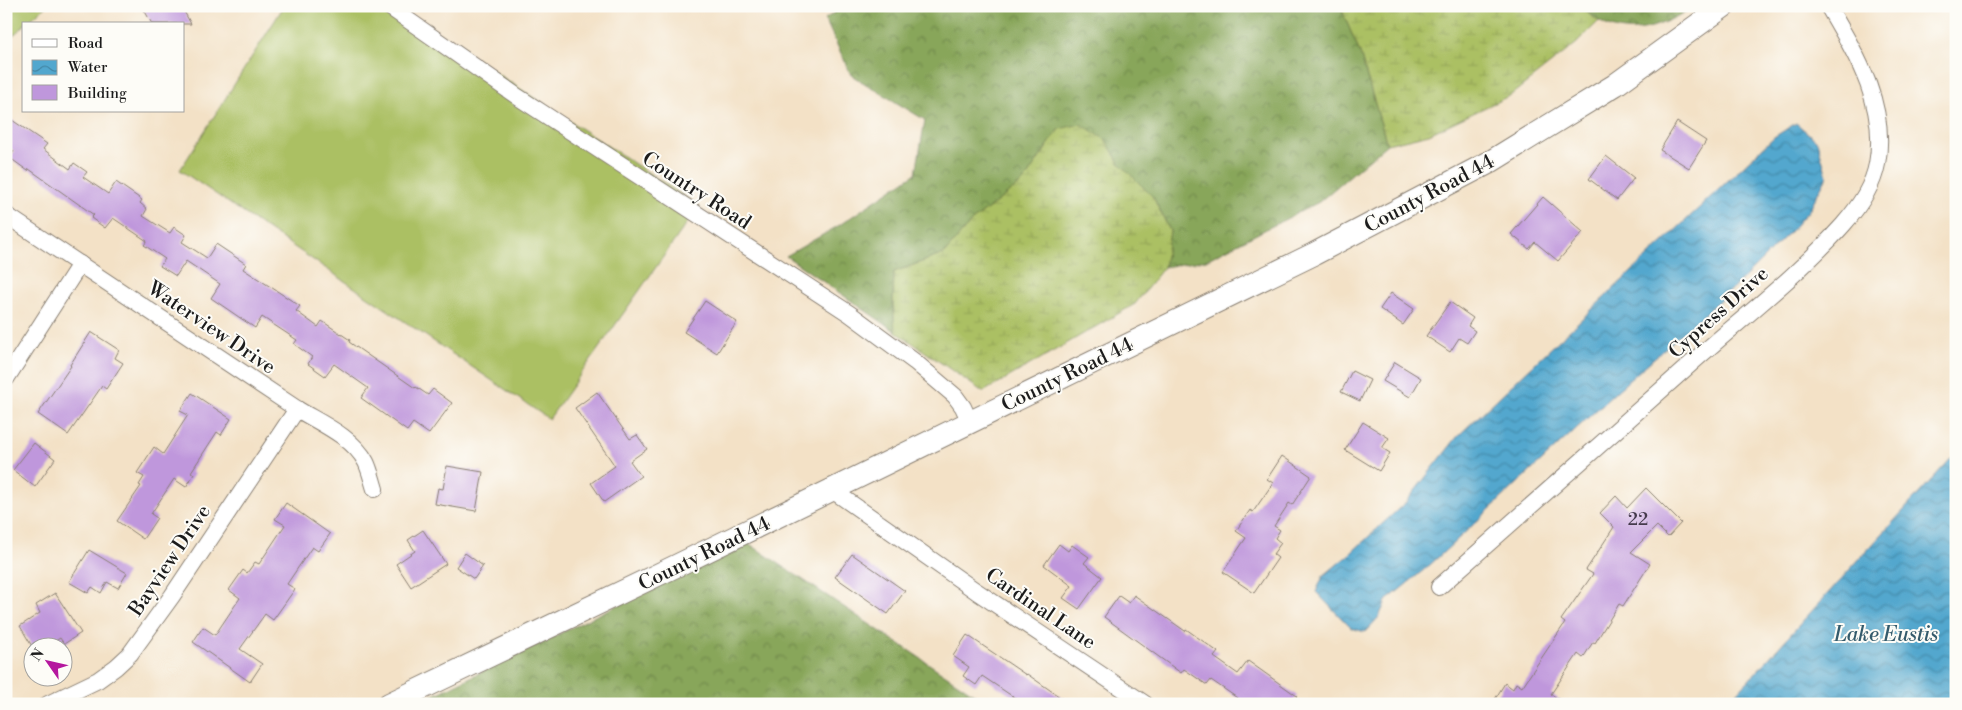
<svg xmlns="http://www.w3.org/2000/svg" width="1962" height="710" font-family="'Libre Bodoni',serif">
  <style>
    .grass { fill: #abc064; stroke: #646e40 }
    .forest { fill: url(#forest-crowns); stroke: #52613b }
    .wetland { fill: url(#wetland-marsh); stroke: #646e40 }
    .water { fill: url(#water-waves); stroke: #376275 }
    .building { fill: #bf97dc }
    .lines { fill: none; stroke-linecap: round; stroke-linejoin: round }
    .minor-casing { stroke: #887e71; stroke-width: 18 }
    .secondary-casing { stroke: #887e71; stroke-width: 24 }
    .minor { stroke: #fff; stroke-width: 16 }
    .secondary { stroke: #fff; stroke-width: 22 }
    .labels { text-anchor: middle; stroke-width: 4; stroke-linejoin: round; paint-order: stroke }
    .number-label { font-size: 18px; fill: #453b4c }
    .street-label { font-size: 20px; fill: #1c1c1c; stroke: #fdfcf7 }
    .water-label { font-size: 21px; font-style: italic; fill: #345b6c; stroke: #fdfcf7 }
  </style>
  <defs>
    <pattern id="forest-crowns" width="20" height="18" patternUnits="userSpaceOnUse" patternTransform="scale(1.25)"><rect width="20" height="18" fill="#88a65a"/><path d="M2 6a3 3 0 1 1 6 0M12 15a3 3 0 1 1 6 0" fill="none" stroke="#6e864a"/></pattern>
    <pattern id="wetland-marsh" width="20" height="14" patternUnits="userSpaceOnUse" patternTransform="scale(1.25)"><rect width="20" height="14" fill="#abc064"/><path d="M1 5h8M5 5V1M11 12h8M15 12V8" fill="none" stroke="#93a456"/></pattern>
    <pattern id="water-waves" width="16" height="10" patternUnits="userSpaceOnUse" patternTransform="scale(1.25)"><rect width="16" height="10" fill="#52a7ce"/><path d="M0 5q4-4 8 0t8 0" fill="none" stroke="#4387a6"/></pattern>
  </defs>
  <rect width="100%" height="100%" fill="#fdfcf7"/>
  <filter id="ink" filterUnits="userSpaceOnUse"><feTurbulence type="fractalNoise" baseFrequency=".02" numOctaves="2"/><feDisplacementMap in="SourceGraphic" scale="10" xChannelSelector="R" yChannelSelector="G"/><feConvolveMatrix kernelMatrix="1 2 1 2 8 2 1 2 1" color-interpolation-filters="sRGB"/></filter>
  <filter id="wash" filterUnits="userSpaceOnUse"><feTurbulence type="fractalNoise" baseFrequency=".0096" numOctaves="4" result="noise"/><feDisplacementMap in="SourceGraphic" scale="20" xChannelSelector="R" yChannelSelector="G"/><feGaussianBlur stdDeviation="1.12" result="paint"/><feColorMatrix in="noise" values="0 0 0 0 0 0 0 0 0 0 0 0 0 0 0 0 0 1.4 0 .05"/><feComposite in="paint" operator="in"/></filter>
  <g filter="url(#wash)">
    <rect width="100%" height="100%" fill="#f3e1c6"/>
    <g class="grass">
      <path d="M6,6h40l-20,18h-2v2l-18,15z"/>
      <path d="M284,6h110l305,200 -150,213 -369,-249z"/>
    </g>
    <g class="forest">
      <path d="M844,6h496l20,47 27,91 -68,58 -113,58 -42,7 6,-36 -17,-34 -35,-34 -12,-23 -47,-11 -35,52 -52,40 -28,33 -50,18 -1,30 2,29 -109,-75 52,-30 78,-53 9,-53 -74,-45 -26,-56z"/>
      <path d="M1582,6h112c-38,25 -78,39 -112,0z"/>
      <path d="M748,543l241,161h-573l291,-143z"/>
    </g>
    <g class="wetland">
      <path d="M1340,6h242l7,8 10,7 -22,22 -66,52 -82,39 -42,10 -27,-91z"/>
      <path d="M1081,124l25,16 13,23 34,34 17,34 -6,36 -29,37 -152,88 -88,-61 -2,-29 1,-30 50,-18 28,-33 52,-40 35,-52z"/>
    </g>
    <g class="water">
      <path d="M1796,123l21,18 10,35 -18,34 -21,24 -48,48 -121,107 -188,175 -45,37 -7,16 -14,15 -14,-4 -35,-36 7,-16 28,-23 55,-51 52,-66 316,-299z"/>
      <path d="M1956,453v251h-229z"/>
    </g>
    <g id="blocks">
      <g class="building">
        <path d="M142,6h39l10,18h-39z"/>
        <path d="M12,120l35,24 -4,5 27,20 4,-6 13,9 -4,5 25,17 8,-12 26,18 -2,3 7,6 -4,7 27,17 4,-6 12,8 -4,7 25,16 9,-14 30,20 -3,5 57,37 -4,5 22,16 4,-6 28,19 -1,2 66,46 1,-1 12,8 5,-6 19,14 -23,31 -16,-11 -6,8 -46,-33 7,-10 -34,-24 -9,12 -17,-12 4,-7 -18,-13 3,-4 -35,-23 -7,11 -44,-30 9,-14 -34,-23 -10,15 -16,-10 5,-7 -21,-14 3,-4 -34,-23 -8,10 -14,-10 3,-3 -65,-46 -1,2 -18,-13 4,-7 -8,-6v-16z"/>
        <path d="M1677,122l29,19 -17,27 -29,-18z"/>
        <path d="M1606,156l28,22 -17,22 -28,-21z"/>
        <path d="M1543,197l40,35 -25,29 -23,-19 -6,7 -18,-15z"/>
        <path d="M1391,293l23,16 -11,16 -23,-16z"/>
        <path d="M705,301l32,21 -20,31 -33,-21z"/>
        <path d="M1450,302l23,16 -5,8 7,5 -8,12 -8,-5 -9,14 -24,-16z"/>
        <path d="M91,332l28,18 -4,8 8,5 -17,26 -4,-3 -34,49 -30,-21 33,-48 -1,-1z"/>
        <path d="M1395,362l26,16 -11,19 -27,-16z"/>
        <path d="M1352,371l18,9 -10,21 -19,-9z"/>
        <path d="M597,392l33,47 7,-4 10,14 -17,12 11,15 -37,26 -13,-19 24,-17 -40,-58z"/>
        <path d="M192,393l39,26 -10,16 -4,-3 -26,40 3,2 -8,13 -12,-8 -23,35 6,4 -14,21 -26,-18 24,-35 -2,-1 5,-8 -7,-4 17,-26 9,7 25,-39 -8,-4z"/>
        <path d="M1363,422l26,16 -7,10 8,5 -11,18 -34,-21z"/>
        <path d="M34,443l21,16 -20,28 -22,-17z"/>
        <path d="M1282,456l29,20 -19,29 -3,-2 -15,23 6,4 -5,8 6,5 -8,11 5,4 -24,35 -31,-21 23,-34 -10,-7 14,-21 3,2 20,-29 -6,-4z"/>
        <path d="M447,466l36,6 -7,39 -41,-7 3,-16 5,1z"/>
        <path d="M1646,488l35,35 -13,14 -11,-11 -26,26 19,12 -27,42 -4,-2 -24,39 -2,-1 -10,16 -5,-4 -27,40 15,10h-74l13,-21 8,6 3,-6 6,4 43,-64 -4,-3 32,-46 -7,-4 28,-43 -14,-14 16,-17 11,12z"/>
        <path d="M286,503l44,31 -12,17 -6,-4 -25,37 8,5 -22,31 -8,-6 -25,35 22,15 -12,18 -57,-40 10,-15 12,8 25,-37 -11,-8 14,-20 4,3 8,-11 4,2 26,-39 -10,-6z"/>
        <path d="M423,530l23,34 -35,23 -15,-23 19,-13 -7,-11z"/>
        <path d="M1059,544l9,7 4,-6 17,12 -5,6 18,14 -23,32 -16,-11 9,-12 -28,-21z"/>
        <path d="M89,550l38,23 -9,15 -11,-6 -6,11 -9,-6 -4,6 -19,-11z"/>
        <path d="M465,553l18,13 -9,13 -18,-12z"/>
        <path d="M852,554l53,37 -17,23 -53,-37z"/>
        <path d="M55,593l26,40 -17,11 -4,-6 -15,10h-12l-13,-22 20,-13 -4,-8z"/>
        <path d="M1134,595l51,36 1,-2 32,23 -4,5 24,17 10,-13 49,35 -6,8h-45l-35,-24 -4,5 -23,-16 -3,4 -77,-56 15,-21 10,7z"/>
        <path d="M967,635l59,40 1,-1 43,30h-46l-42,-28 -6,9 -13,-9 6,-9 -16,-11z"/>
      </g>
    </g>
  </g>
  <g filter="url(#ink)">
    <use href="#blocks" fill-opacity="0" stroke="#887e71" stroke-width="1"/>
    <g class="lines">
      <g class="minor-casing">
        <g id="minor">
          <path d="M388,6l130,91 332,217 65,48 40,34 8,11 7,15"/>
          <path d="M6,215l291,194c23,14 56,28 69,53 4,8 6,18 9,27"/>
          <path d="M6,379l74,-115"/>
          <path d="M832,490l144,101 169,113"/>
          <path d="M1439,587c86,-76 171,-151 256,-227 50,-44 104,-86 148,-135 15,-17 30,-39 34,-61 11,-58 -21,-110 -49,-158"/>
          <path d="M48,704l50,-24 18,-13 14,-13 42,-58 125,-187"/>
        </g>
      </g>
      <g class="secondary-casing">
        <path id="secondary" d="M389,704l287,-138 638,-312 176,-92 125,-77 109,-79"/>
      </g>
      <use href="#minor" class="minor"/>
      <use href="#secondary" class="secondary"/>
    </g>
  </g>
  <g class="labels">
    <g class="number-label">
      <text x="1638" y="525">22</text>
    </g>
    <g class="street-label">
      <text transform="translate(697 190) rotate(33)" y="7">Country Road</text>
      <text transform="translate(1429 193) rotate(-28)" y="7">County Road 44</text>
      <text transform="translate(1718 312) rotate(-42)" y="7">Cypress Drive</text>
      <text transform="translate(212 327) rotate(34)" y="7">Waterview Drive</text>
      <text transform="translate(1067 374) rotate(-26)" y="7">County Road 44</text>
      <text transform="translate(704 553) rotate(-26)" y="7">County Road 44</text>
      <text transform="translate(169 560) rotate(-56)" y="7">Bayview Drive</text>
      <text transform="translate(1041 608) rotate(34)" y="7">Cardinal Lane</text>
    </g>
    <g class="water-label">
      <text x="1886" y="641">Lake Eustis</text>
    </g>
  </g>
  <rect width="1962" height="710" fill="none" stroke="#fdfcf7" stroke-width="25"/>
  <rect x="22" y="22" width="162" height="90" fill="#fdfcf7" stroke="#a3a29f"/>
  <rect x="32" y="39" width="25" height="8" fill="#ffffff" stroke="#a3a29f"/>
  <text x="68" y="48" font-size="15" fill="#1c1c1c">Road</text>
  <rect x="32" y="60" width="25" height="15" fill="url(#water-waves)" stroke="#a3a29f"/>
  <text x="68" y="72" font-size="15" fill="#1c1c1c">Water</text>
  <rect x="32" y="85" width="25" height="15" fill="#bf97dc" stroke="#a3a29f"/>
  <text x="68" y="98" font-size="15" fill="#1c1c1c">Building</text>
  <g transform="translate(48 662) rotate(304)"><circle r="24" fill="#fdfcf7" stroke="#a3a29f"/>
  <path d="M0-4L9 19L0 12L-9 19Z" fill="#b5179e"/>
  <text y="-8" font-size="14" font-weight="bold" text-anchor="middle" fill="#1c1c1c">N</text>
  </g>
</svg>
